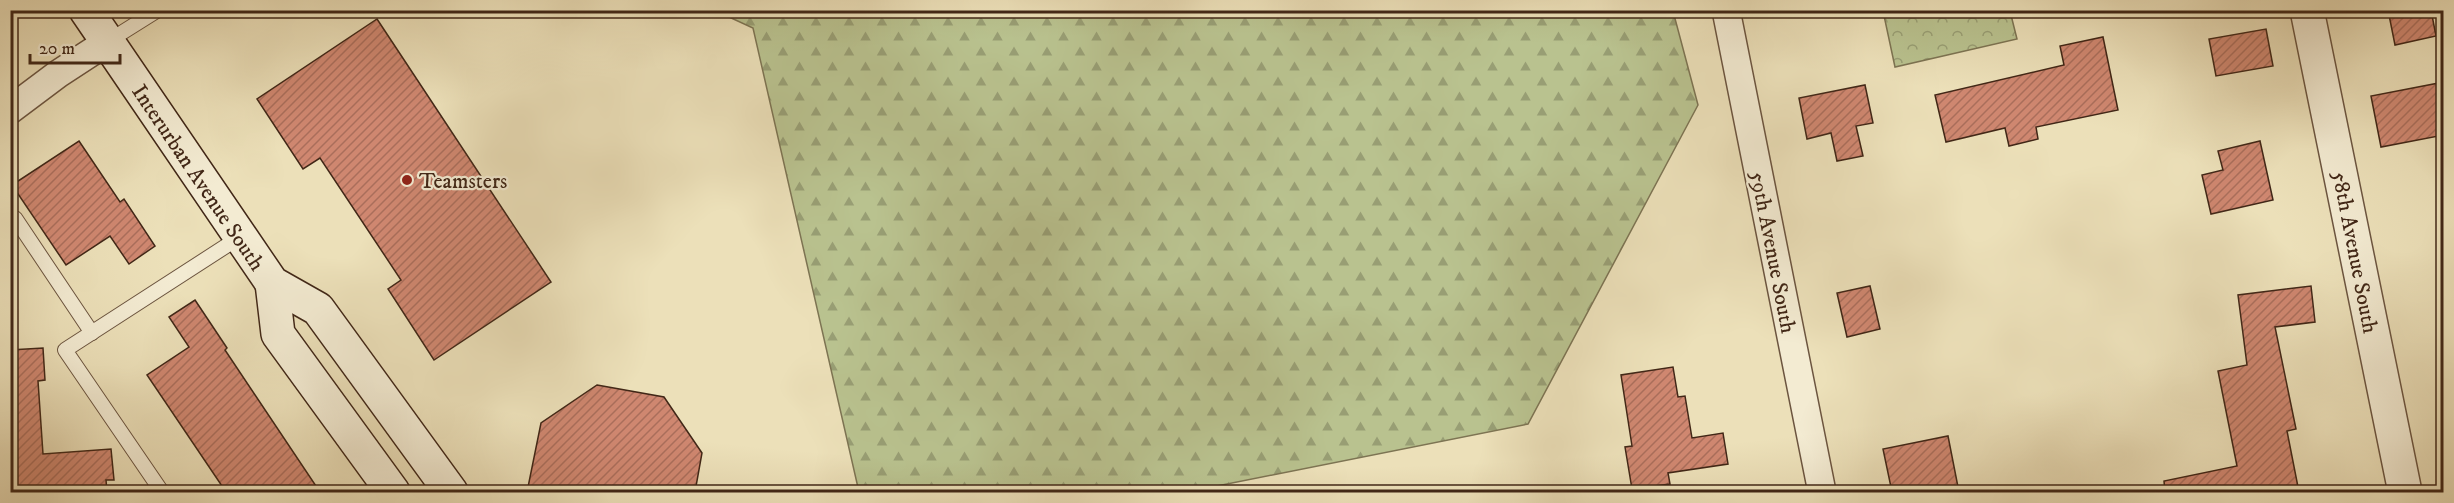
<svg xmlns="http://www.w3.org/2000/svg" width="2454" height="503" font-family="'IM FELL DW Pica',serif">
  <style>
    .forest { fill: url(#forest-firs); stroke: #7d7453; stroke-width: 1.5 }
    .park { fill: url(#park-crowns); stroke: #7d7453; stroke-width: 1.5 }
    .building { fill: url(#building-hatch); stroke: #412717; stroke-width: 1.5 }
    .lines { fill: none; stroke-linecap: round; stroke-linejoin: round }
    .service-casing { stroke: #6c5540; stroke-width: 16 }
    .minor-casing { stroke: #6c5540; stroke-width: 30 }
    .tertiary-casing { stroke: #6c5540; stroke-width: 36 }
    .secondary-casing { stroke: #412717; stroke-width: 36 }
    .service { stroke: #f3ebd2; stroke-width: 14 }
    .minor { stroke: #f3ebd2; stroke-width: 27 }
    .tertiary { stroke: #f3ebd2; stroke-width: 33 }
    .secondary { stroke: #f3ebd2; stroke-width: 33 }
    .poi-dot { fill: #8f2418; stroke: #f3ebd2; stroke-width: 2 }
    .labels { text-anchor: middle; stroke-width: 4.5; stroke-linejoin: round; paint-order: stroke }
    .street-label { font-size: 22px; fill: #412717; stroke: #f3ebd2 }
    .poi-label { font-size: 22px; fill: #412717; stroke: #f3ebd2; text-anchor: start }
  </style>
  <defs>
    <pattern id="forest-firs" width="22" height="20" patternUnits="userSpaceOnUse" patternTransform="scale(1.5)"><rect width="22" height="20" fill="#b9c28f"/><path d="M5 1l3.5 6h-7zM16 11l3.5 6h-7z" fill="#989e74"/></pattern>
    <pattern id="park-crowns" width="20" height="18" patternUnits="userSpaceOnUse" patternTransform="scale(1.5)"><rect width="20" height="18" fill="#b9c28f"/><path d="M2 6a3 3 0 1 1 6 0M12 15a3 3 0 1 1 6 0" fill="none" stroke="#989e74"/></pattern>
    <pattern id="building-hatch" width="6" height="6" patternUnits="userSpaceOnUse" patternTransform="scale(1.5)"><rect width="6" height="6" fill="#cf8770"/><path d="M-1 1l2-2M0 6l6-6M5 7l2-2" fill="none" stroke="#aa6e5b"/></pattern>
  </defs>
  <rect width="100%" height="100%" fill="#ece0b9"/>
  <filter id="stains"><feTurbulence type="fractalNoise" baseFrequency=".00333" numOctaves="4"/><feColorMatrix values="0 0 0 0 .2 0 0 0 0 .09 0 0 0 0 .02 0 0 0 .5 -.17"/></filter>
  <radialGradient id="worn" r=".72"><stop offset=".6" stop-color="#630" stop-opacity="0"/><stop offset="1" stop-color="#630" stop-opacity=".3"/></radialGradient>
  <path class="forest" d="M716,11h957l25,94 -170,319 -341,68h-328l-106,-464z"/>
  <path class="park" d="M1883,11h127l7,28 -122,28z"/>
  <g class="building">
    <path d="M2388,10h43l5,26 -41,9z"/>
    <path d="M377,19l174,263 -117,78 -46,-71 13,-9 -81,-122 -17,11 -46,-70z"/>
    <path d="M2266,29l7,37 -57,10 -7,-37z"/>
    <path d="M2103,37l15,73 -82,17 2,12 -29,7 -4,-18 -59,14 -11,-47 129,-30 -4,-19z"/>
    <path d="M2444,82v53l-63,12 -10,-51z"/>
    <path d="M1865,85l8,38 -17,3 7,30 -26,5 -6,-28 -24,6 -8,-41z"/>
    <path d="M79,141l41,61 4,-3 31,47 -26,18 -19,-28 -44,29 -54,-80z"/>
    <path d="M2260,141l13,59 -62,14 -9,-39 21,-5 -5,-19z"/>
    <path d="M1870,286l10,43 -33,8 -10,-44z"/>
    <path d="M2311,286l4,36 -40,5 21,102 -9,2 12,61h-134l-1,-11 73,-15 -19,-95 29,-6 -9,-70z"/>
    <path d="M195,300l32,48 -2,2 95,142h-94l-79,-117 42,-28 -20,-30z"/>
    <path d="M43,348l2,32 -7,1 5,73 68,-5 3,31h-8l1,12h-97v-142z"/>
    <path d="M1673,367l5,30 7,-1 7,42 31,-5 5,31 -60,9 2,11 -38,5 -7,-42 7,-1 -11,-71z"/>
    <path d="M597,385l67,12 38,56 -7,39h-168l14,-69z"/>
    <path d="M1948,436l10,51 -25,5h-41l-9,-43z"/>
  </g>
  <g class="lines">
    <g class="service-casing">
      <g id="service">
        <path d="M107,42l51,-32"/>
        <path d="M15,218l77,115"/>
        <path d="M162,492l-97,-142 175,-113"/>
      </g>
    </g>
    <g class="minor-casing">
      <g id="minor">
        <path d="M1726,10l96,482"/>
        <path d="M10,110l48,-36 49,-32"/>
      </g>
    </g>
    <g class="tertiary-casing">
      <path id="tertiary" d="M2307,10l98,482"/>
    </g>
    <g class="secondary-casing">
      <g id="secondary">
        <path d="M86,10l186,273 46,26 133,183"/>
        <path d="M272,283l6,51 115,158"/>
      </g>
    </g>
    <use href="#service" class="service"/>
    <use href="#minor" class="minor"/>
    <use href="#tertiary" class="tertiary"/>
    <use href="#secondary" class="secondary"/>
  </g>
  <circle class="poi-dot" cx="407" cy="180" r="6"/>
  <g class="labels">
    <g class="street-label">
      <text transform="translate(199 177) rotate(56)" y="8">Interurban Avenue South</text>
      <text transform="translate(1774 252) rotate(79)" y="8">59th Avenue South</text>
      <text transform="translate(2356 252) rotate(79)" y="8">58th Avenue South</text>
    </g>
    <g class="poi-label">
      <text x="419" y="188">Teamsters</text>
    </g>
  </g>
  <rect width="2454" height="503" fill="none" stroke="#ece0b9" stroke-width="36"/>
  <rect x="12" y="12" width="2430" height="479" fill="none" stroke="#412717" stroke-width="3"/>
  <rect x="18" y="18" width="2418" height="467" fill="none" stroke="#412717" stroke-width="1.5"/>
  <path d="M30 54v9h90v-9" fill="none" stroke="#412717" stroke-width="3"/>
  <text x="39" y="54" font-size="18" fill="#412717" stroke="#f3ebd2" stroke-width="4.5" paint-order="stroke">20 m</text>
  <rect width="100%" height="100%" filter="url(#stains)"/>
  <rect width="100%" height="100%" fill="url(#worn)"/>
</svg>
